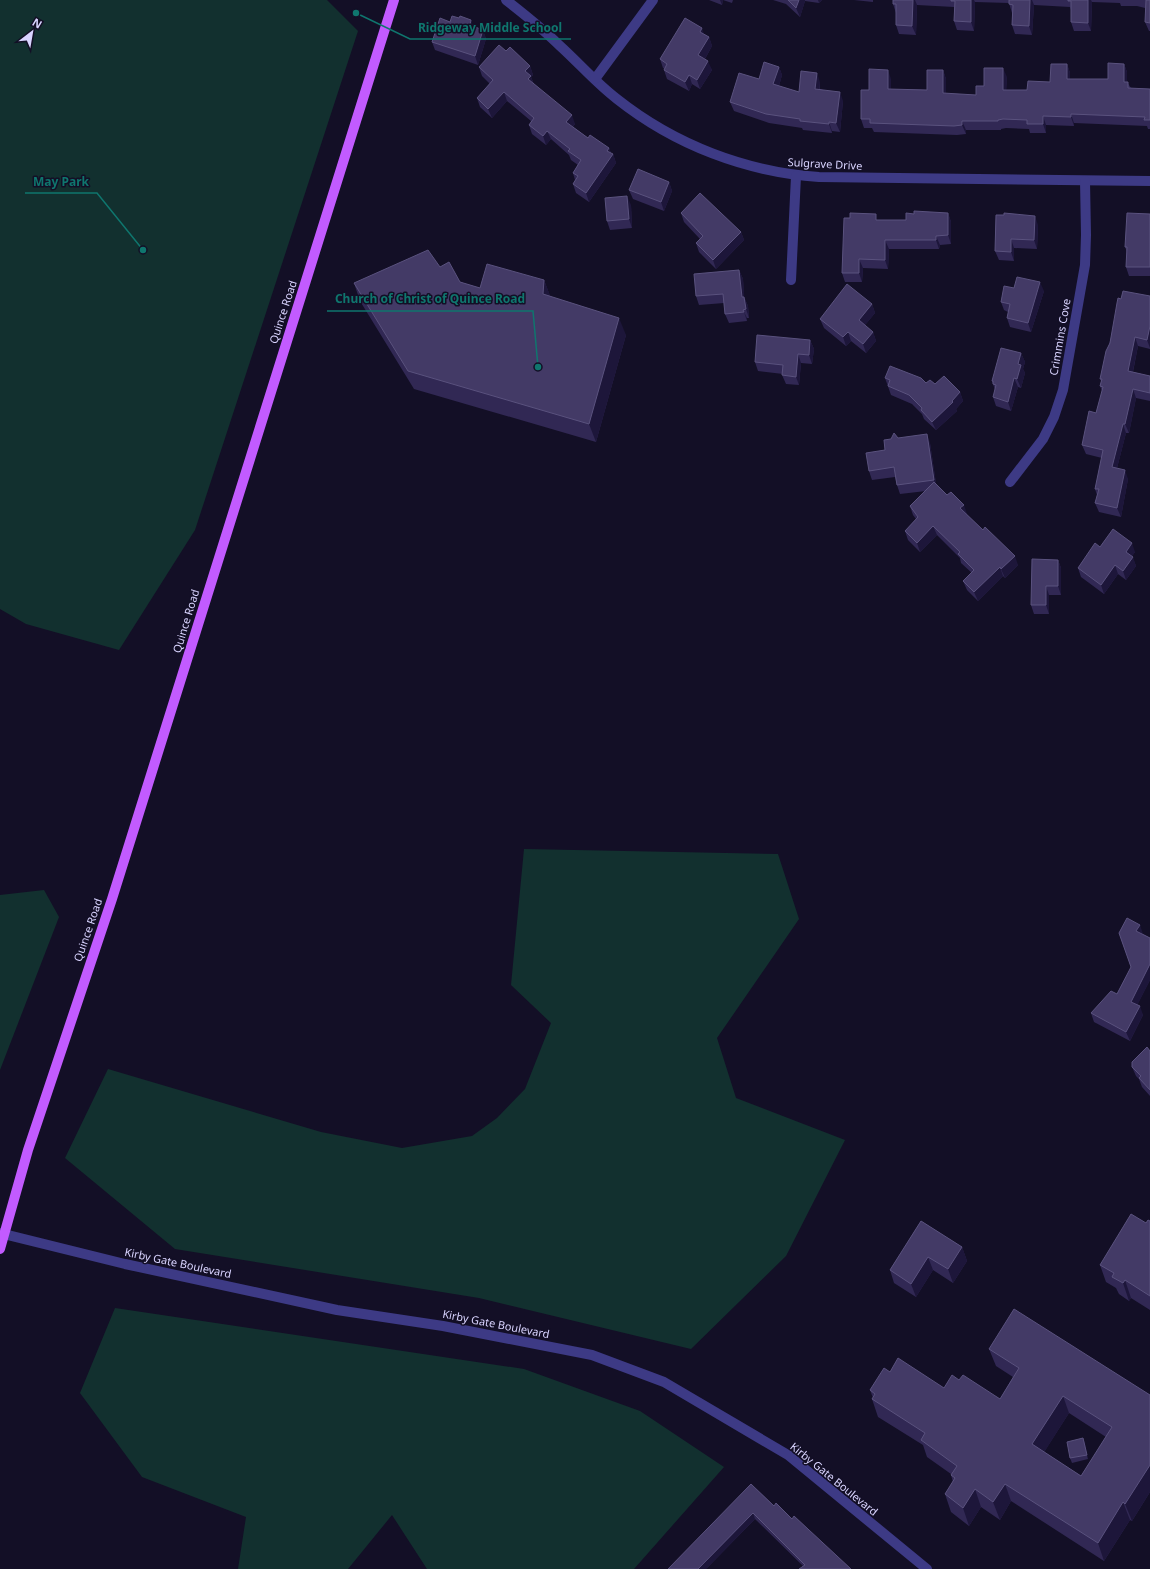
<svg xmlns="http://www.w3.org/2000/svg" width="1150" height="1569" font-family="'Noto Sans',sans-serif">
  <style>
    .green { fill: #12302f }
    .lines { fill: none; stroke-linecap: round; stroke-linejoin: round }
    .minor { stroke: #3d3a85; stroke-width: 10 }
    .major { stroke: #c25bff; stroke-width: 10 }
    .wall { fill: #312854; fill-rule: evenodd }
    .shaded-wall { fill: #1d163a }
    .building { fill: #433a66; stroke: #5a527e; fill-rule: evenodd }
    .labels { text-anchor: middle; stroke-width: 3; stroke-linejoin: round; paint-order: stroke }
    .street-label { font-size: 11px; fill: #d9d4ff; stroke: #130f26 }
    .leader { fill: none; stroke: #0f766e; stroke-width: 1.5 }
    .callout-dot { fill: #0f766e; stroke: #130f26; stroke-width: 1.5 }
    .callout-label { font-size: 12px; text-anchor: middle; font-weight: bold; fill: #0f766e; stroke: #130f26; stroke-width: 3; stroke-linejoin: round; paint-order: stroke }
  </style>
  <rect width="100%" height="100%" fill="#130f26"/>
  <g class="green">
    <path d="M0,0h327l31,31 -163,499 -76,120 -93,-26 -26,-15z"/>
    <path d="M524,849l254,5 21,65 -82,119 19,60 109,42 -59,116 -95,93 -212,-51 -304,-49 -110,-91 43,-89 213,63 81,16 70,-12 25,-18 28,-29 26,-66 -40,-38z"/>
    <path d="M44,890l15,27 -59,153v-175z"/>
    <path d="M115,1308l409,61 116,42 84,56 -90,102h-207l-35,-54 -44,54h-110l8,-52 -104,-40 -62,-84z"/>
  </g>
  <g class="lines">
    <g class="minor">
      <path d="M506,0c18,14 37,29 53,45 20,18 37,38 58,54 58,46 129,73 202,78l331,4"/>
      <path d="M595,79l58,-79"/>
      <path d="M791,280l5,-104"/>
      <path d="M1010,482l33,-43 11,-22 9,-27 22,-125 1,-30 -1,-54"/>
      <path d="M0,1233l125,31 212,46 106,16 149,29 72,27 124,73 139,114"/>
    </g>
    <path class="major" d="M0,1249l28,-99 84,-251 282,-899"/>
  </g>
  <g class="wall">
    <path d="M709,0h24l-1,3 -9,-3 -1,5z"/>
    <path d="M773,0h49l-3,3 -14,-2 -5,16 -14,-13z"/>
    <path d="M854,0h19v2z"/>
    <path d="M893,0h257v31h-1l-4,-9v-14l-8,-2h-16l-1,-3 -28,-1 -1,29h-17l-3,-9v-12l-1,-3 -36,-2 -2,30 -17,-1 -3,-9v-12l-3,-10 -34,-1 -1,29 -17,-1 -3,-9v-14l-37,-2 -1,30 -17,-1 -3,-9v-12l-3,-9z"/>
    <path d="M450,22l24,5 9,3 3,9 -8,26 -43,-15 -3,-8z"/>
    <path d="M704,34l5,3 3,9 -7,13 7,11 -12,19 -8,-5 -3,7 -22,-12 -3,-9 1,-1 -2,-1 -3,-9z"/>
    <path d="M506,51l24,15 3,9 -2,2 3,7 41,40 -2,3 15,11 21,10 2,5 2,1 3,9 -27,39 -13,-9 -3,-9 2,-4 -2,-7 5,-8 -7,-5 -2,-5 -18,-16 -5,6 -14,-11 -3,-9 2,-4 -24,-20 -15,17 -12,-11 -3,-9 13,-14 -8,-8 -3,-9z"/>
    <path d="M1067,64l3,9v6h38l16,-15 3,8v10l4,6 19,1v40h-2l-1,-3 -73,-3v3l-28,-1v8h-16l-1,-4 -23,-1 -5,1v1h-35v4l-9,1 -83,-3 -2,-4h-8l-3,-9 8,-29 22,-11v10l36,1 16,-20 3,9v15l30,1 8,-9 23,-9 -1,13h21l23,-8z"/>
    <path d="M779,67l3,8 -3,11 20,6 21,-10v7l23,12 -3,31 -8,-1v2l-29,-3 -1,-2 -33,-5 -35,-12 -4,-9 29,-23z"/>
    <path d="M669,182l3,9 -8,20 -31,-12 -4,-9z"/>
    <path d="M631,205l1,23 -22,2 -3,-9z"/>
    <path d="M681,213l60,19 3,8 -28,29 -17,-17 -3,-9 4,-4 -16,-17z"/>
    <path d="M948,213l3,9v22l-11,1 -1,4h-50l-1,20 -25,-1 -1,14h-17l-3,-9 36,-53h28z"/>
    <path d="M1150,214v62h-21l-3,-9 1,-15 -2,-5z"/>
    <path d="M996,215l42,10 -1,24 -23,-1v13l-15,-1 -4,-9z"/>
    <path d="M440,267l20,15 20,6 64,-8 6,16 76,39 -30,107 -182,-53 -54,-88 -6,-18z"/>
    <path d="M739,270l4,9 1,18 4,9 1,12h-2v3l-18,2 -4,-9 -1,-11 -25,2 -3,-9z"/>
    <path d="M1014,288l30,3 -13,41 -21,-5 -3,-9 1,-6 -4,-2 -3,-8z"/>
    <path d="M1150,296v53l-12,-3 -5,26 17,4v25l-14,-3 -7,35h-3l-9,35 11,11 -7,38 -22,-5 -4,-9 2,-8 -2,-6 7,-31 -16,-4 -4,-9 14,-32 6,-22 -2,-5 1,-5 -1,-2 21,-80z"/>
    <path d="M872,304l3,9 -10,12 8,7 3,9 -10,12 -15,-12 -5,5 -22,-18 -4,-9z"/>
    <path d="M810,340l4,9 -2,15 -11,-1 -2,22 -13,-1 -4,-9 1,-1 -25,-3 -3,-9z"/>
    <path d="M1021,353l4,9 -2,7 2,4 -4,15 -3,-1 -7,24 -15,-5 -3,-9 2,-7 -3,-9z"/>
    <path d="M885,378l50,6 25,8 3,9 -7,8 1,2 -21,19 -12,-11 -2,-5 -10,-10 -21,-9z"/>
    <path d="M898,438l32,5 6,41 31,30h-1l52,51 -13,13 -2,-2 -25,25 -11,-11 -4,-9 9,-8 -11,-10 -1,-5 -23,-23 -17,17 -12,-12 -3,-9 11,-12 -3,-4 -3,-9 16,-15 -26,3 -3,-9 -2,-8 -23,3 -3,-9 16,-21z"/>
    <path d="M1100,547l35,5 -3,4 4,10 -10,14 -8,-6 -14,20 -23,-17 -3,-9z"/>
    <path d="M1058,560l3,8v27h-12v19h-15l-3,-9z"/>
    <path d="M1119,933l24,1 7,4v42l-13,25 6,10 -13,26 -36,-19 -3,-9 26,-19 14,-27z"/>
    <path d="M1150,1051v45l-8,-9 -3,-8 -3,-3 -4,-9z"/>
    <path d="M921,1221l41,26 5,14 -14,22 -20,-13 -17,27 -22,-14 -4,-13z"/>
    <path d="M1150,1221v89l-19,-12 -2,3 -10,-7 -3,-6 -10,-6 -6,-17 46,-42z"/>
    <path d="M989,1349l161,46v97l-18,29 -2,-1 -26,41 -93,-60 -11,19 -19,-13 -12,19 -18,-14 -6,-18 8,-12 -2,-7v-1l-24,-17 -4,-12 -45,-28 -6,-18 1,-1 -3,-8 20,-18 54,16 15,-8 41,19 13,-22 -17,-11zM1069,1413l37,24 -25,39 -37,-24z"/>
    <path d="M1083,1438l5,21 -16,4 -2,-5z"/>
    <path d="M751,1484l23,22 18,13 59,50 -48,-3 -48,-47 -49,50z"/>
  </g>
  <g class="shaded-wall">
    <path d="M720,0h3l-1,5z"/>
    <path d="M799,0h6v1l-5,16 -4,-9z"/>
    <path d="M818,0h4l-3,3z"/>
    <path d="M913,0h2l2,5 -1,30 -4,-9z"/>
    <path d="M971,0h3l1,2 -1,29 -3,-9z"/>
    <path d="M1030,0h2l2,5 -2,30 -3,-9z"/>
    <path d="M1088,0h3l1,2 -1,29 -3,-8z"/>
    <path d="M471,20l3,9 -4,-4z"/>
    <path d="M702,28l3,9 -5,-5z"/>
    <path d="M483,30l3,9 -8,26 -3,-9z"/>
    <path d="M709,37l3,9 -10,18 -4,-9z"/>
    <path d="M708,61l4,9 -12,19 -3,-9z"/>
    <path d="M1067,64l3,9v15l-3,-9z"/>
    <path d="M1124,64l3,8v19l-3,-9z"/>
    <path d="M530,66l3,9 -2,2 3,8 -3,3 -6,-17z"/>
    <path d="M779,67l3,8 -5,18 -4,-9z"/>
    <path d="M1003,68l4,9 -1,21 -3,-8z"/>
    <path d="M888,70l3,9v19l-3,-9z"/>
    <path d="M943,70l3,9v23l-3,-9z"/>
    <path d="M817,73l3,9 -1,16 -4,-9z"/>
    <path d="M689,75l3,9 -3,7 -4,-9z"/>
    <path d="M504,92l3,9 -15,17 -4,-9z"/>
    <path d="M840,92l3,9 -3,31 -4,-9z"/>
    <path d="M1071,114l3,9v3l-3,-9z"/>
    <path d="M572,115l3,9 -6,7 -3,-9z"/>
    <path d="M1043,116l3,9v8l-3,-9z"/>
    <path d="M962,121l4,9v4l-4,-9z"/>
    <path d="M829,122l3,9v2l-3,-9z"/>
    <path d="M547,131l4,8 -5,6 -3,-9z"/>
    <path d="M609,148l3,8 1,-2 3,9 -27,39 -3,-9z"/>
    <path d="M669,182l3,9 -8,20 -3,-9z"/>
    <path d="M627,196l4,9 1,23 -3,-9z"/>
    <path d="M948,213l3,9v22l-3,-9z"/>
    <path d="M1035,216l3,9 -1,24 -3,-9z"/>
    <path d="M741,232l3,8 -28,29 -3,-9z"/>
    <path d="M936,236l4,9 -1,4 -3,-9z"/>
    <path d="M1011,239l3,9v13l-3,-9z"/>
    <path d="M885,240l4,9 -1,20 -3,-9z"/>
    <path d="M859,259l4,9 -1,14 -3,-9z"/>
    <path d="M739,270l4,9 2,27 -3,-9z"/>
    <path d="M544,280l7,18 -8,-4z"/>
    <path d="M1040,282l4,9 -13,41 -3,-9z"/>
    <path d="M744,297l4,9 1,12 -3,-9z"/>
    <path d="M872,304l3,9 -13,16 -3,-9z"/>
    <path d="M743,310l4,8v3l-3,-9z"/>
    <path d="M619,318l7,17 -30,107 -7,-18z"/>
    <path d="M1150,326v22l-3,-8z"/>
    <path d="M848,332l3,9 -5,5 -3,-9z"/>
    <path d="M873,332l3,9 -10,12 -3,-9z"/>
    <path d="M1135,337l3,9 -7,34 -3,-9z"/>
    <path d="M810,340l4,9 -2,15 -3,-9z"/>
    <path d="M1021,353l4,9 -2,7 2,4 -4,15 -4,-9 1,-15z"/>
    <path d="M798,354l3,9 -2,22 -3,-8z"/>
    <path d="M1014,378l4,9 -7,24 -3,-9z"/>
    <path d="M1133,389l3,9 -7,35 -4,-9z"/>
    <path d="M960,392l3,9 -7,8 1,2 -21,19 -4,-8z"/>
    <path d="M1123,424l3,9 -11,43 -3,-9z"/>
    <path d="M927,434l3,9 7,46 -3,-9z"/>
    <path d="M1125,470l3,9 -7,38 -4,-9z"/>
    <path d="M964,505l3,9 -3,3 -4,-9z"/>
    <path d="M933,526l4,9 -17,17 -3,-9z"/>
    <path d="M1132,543l3,9 -6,9 -3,-9z"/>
    <path d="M1015,556l3,9 -13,13 -4,-9z"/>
    <path d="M1133,557l3,9 -10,14 -3,-9z"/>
    <path d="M1058,560l3,8v27l-3,-9z"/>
    <path d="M1115,565l3,9 -14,20 -3,-9z"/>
    <path d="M1000,567l3,9 -25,25 -4,-9z"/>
    <path d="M1046,586l3,9v19l-3,-9z"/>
    <path d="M1140,925l3,9 -3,6 -4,-9z"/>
    <path d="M1150,964v16l-15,30 -4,-8z"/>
    <path d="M1140,1006l3,9 -13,26 -4,-9z"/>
    <path d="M962,1247l5,14 -14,22 -5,-14z"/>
    <path d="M928,1257l5,13 -17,27 -5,-13z"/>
    <path d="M1125,1280l6,18 -2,3 -6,-18z"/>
    <path d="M1063,1396l6,17 -31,49 -6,-18z"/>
    <path d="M1083,1438l2,5 3,16 -1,-4z"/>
    <path d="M1150,1465v27l-18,29 -7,-17z"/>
    <path d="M1005,1484l6,17 -11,19 -7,-18z"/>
    <path d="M975,1489l6,18 -12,19 -6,-18z"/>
    <path d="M1123,1502l7,18 -26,41 -6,-18z"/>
    <path d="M753,1513l2,6 -49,50h-8z"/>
  </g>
  <g class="building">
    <path d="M788,0h11l-3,8z"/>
    <path d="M893,0h20l-1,26 -16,-1v-21h-3z"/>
    <path d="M951,0h20v22l-17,-1 1,-20h-4z"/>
    <path d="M1009,0h21l-1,26 -17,-1 1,-20 -4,-1z"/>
    <path d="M1068,0h20v23l-17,-1v-21h-3z"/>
    <path d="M1146,0h4v23l-5,-1z"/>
    <path d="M452,16l7,2 1,-2 11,4 -1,5 13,5 -8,26 -43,-14 8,-24 10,4z"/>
    <path d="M685,18l17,10 -2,4 9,5 -11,18 10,6 -11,19 -8,-5 -4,7 -21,-12 3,-6 -7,-5z"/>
    <path d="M499,45l7,6 4,-4 20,19 -5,5 6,5 -3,3 44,36 -6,7 22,16 2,-3 19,13 -2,3 6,3 -27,39 -13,-9 5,-8 -5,-3 8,-13 -13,-9 2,-2 -23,-18 -4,5 -14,-11 5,-7 -30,-26 -16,17 -11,-11 16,-18 -14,-13z"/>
    <path d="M764,62l15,5 -6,17 26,8 2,-21 16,2 -2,16 25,3 -4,31 -7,-1v2l-29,-3v-2l-34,-5 -36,-12 9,-29 20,6z"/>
    <path d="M1108,63l16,1v18h4v6l22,1v31h-6l1,-3 -74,-3v3l-28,-1v8h-16v-4l-24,-1 -5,1v1h-36v4l-8,1 -84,-3v-4h-9v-29h8v-21l19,1v19l39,1v-20h16v23l33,2v-9h8v-18h19v22h24l1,-9 22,1 1,-18h16v15h41z"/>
    <path d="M638,169l31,13 -8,20 -32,-12z"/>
    <path d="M700,193l41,39 -28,28 -17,-17 7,-7 -22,-23z"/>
    <path d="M627,196l2,23 -22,2 -2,-23z"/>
    <path d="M914,211l34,2v22l-12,1v4h-51v20l-26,-1v14h-17l2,-55h6v-5l26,1v6h30v-7l8,1z"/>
    <path d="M1004,213l31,3 -1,24 -23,-1v13l-16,-1 1,-36h8z"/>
    <path d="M1127,213l23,1v53h-24l1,-20h-2z"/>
    <path d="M428,250l12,17 9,-5 11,20 20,6 7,-24 57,16 -1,14 76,24 -30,106 -181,-53 -54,-88z"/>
    <path d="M739,270l3,27h2l2,12 -3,1 1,2 -19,2 -2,-20 -27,2 -2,-22z"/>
    <path d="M1017,277l23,5 -12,41 -21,-5 3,-14 -9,-2 3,-16 10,2z"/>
    <path d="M847,284l25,20 -13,16 14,12 -10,12 -15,-12 -5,5 -23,-18z"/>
    <path d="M1123,291l27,5v30l-3,14 -12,-3 -7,34 22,5v17l-17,-4 -8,35h-2l-11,43 13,3 -8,38 -22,-5 4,-14h-4l8,-39 -21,-5 7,-34 7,2 7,-26 -3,-1 2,-7h-2l6,-28 4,-8 7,-40 1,-5 3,1z"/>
    <path d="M757,335l53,5 -1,15 -11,-1 -2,23 -14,-2 1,-10 -28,-3z"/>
    <path d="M1001,348l20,5 -3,11 3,1 -4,14 -3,-1 -6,24 -15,-5 3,-12 -3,-1v-3h-1z"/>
    <path d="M890,366l31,12 5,5 4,-3 5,4 9,-8 16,16 -8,9 1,1 -21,20 -11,-12 1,-2 -13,-13 -21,-9 2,-6 -5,-2z"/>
    <path d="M894,433l4,5 29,-4 7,46 -37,5 -3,-18 -25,4 -3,-18 19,-3 -1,-10 7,-1z"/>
    <path d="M934,482l13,13 4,-3 13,13 -4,3 23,22 2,-3 30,29 -14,13 -1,-2 -26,25 -11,-11 11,-11 -16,-16 2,-2 -27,-26 -16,17 -12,-12 13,-14 -8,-11z"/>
    <path d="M1113,529l19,14 -6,9 7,5 -10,14 -8,-6 -14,20 -23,-17 17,-25 5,4z"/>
    <path d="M1032,559l26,1v26h-12v19h-15z"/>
    <path d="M1127,918l13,7 -4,6 14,7v26l-19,38 9,4 -14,26 -35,-19 20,-22 6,3 14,-27 -12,-34z"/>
    <path d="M1147,1047l3,4v39l-11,-12 2,-2 -9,-9v-5z"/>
    <path d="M1131,1214l15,9 2,-3 2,1v75l-25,-16 -2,3 -11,-6 2,-4 -14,-8z"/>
    <path d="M921,1221l41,26 -14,22 -20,-12 -17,27 -21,-14z"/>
    <path d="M1014,1309l136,86v70l-25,39 -2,-2 -25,41 -93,-59 -12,18 -18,-13 -12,19 -18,-14 10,-16 -4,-3 6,-9 -36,-26 4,-7 -53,-34 3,-5 -5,-4 14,-22 6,4 8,-14 46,30 8,-13 7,5 4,-5 37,24 19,-31 -30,-19zM1063,1396l49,31 -31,49 -49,-32z"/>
    <path d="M1083,1438l4,17 -17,3 -3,-16z"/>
    <path d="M751,1484l23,22 2,-3 16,16 2,-3 57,53h-52l6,-4 -52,-52 -55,56h-30z"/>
  </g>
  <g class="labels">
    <g class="street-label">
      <text transform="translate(825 164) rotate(3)" y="4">Sulgrave Drive</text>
      <text transform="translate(283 312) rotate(-72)" y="4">Quince Road</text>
      <text transform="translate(1060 337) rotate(-80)" y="4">Crimmins Cove</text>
      <text transform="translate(186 621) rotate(-73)" y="4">Quince Road</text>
      <text transform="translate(88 930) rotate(-71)" y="4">Quince Road</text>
      <text transform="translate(178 1263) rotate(12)" y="4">Kirby Gate Boulevard</text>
      <text transform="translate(496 1324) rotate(11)" y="4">Kirby Gate Boulevard</text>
      <text transform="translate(834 1479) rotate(39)" y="4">Kirby Gate Boulevard</text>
    </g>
  </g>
  <path class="leader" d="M356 13L410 39H571M143 250L97 193H25M538 367L533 311H327"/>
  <g class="callout-dot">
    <circle cx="356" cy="13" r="4"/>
    <circle cx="143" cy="250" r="4"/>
    <circle cx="538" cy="367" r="4"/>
  </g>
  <g class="callout-label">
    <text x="490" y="32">Ridgeway Middle School</text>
    <text x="61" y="186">May Park</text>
    <text x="430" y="303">Church of Christ of Quince Road</text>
  </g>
  <g transform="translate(32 32) rotate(31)" stroke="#130f26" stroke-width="3" paint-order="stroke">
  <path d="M0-3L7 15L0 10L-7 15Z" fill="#d9d4ff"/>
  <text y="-6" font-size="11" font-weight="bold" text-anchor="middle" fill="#d9d4ff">N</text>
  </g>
</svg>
